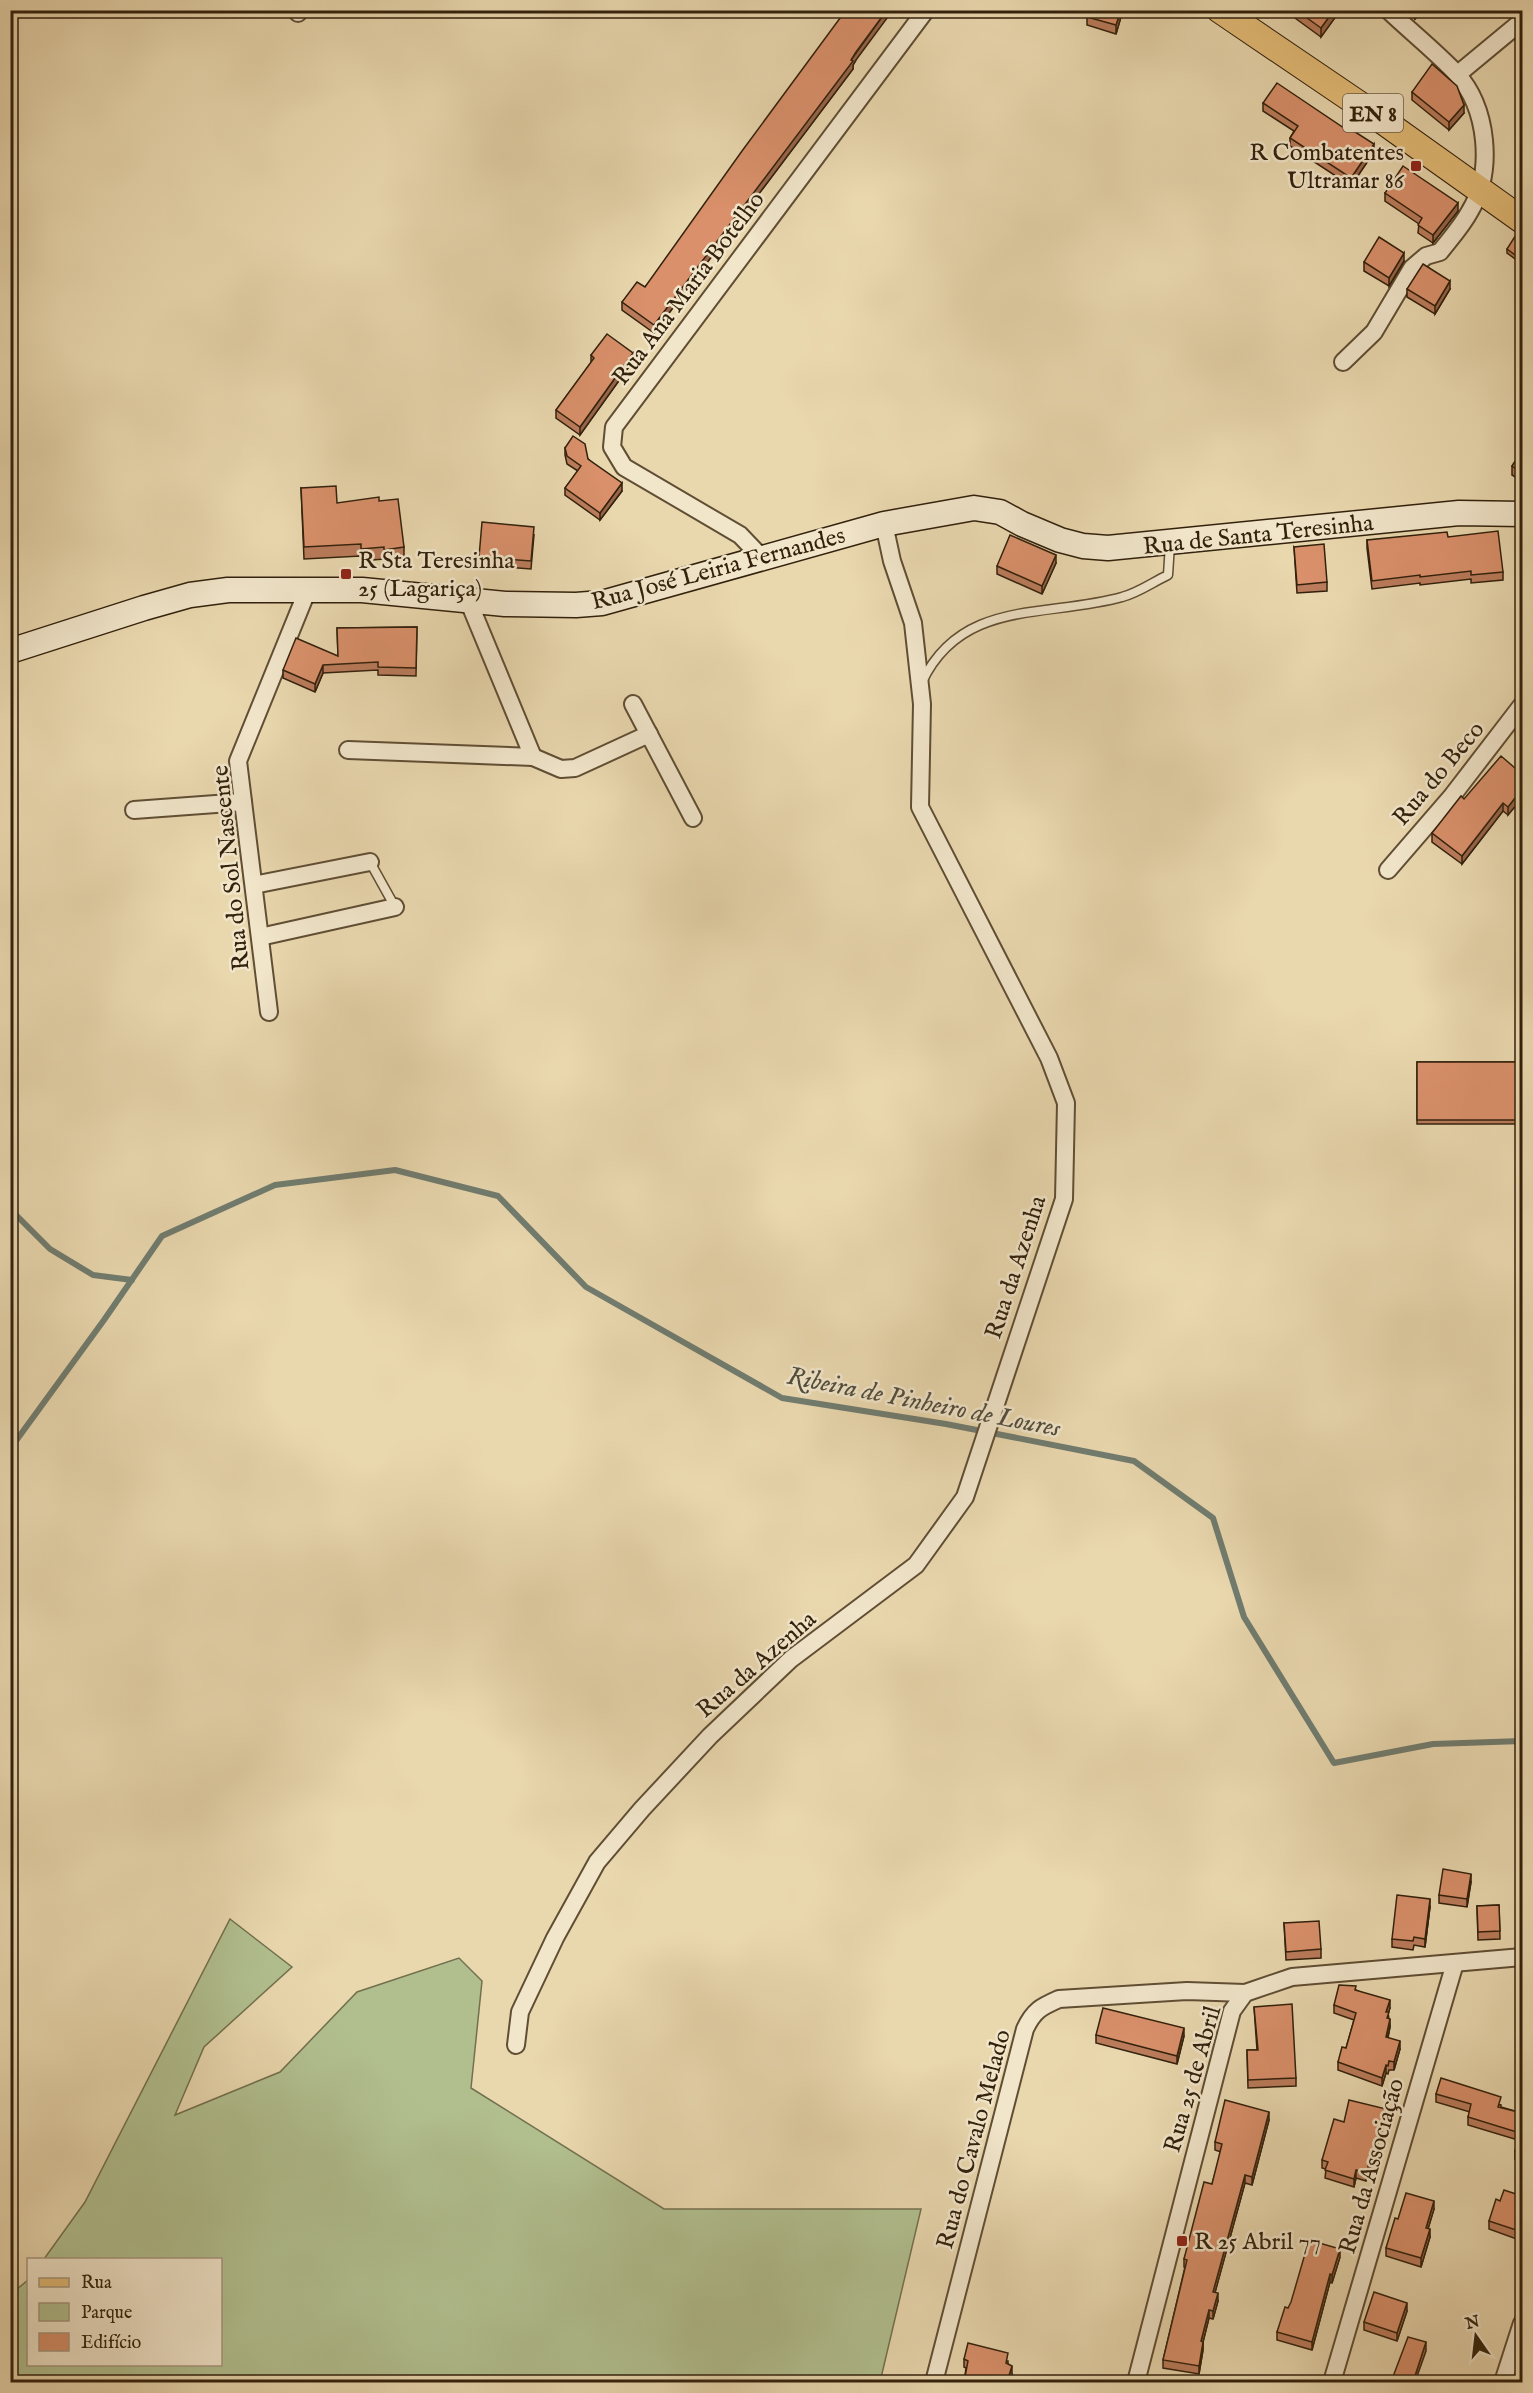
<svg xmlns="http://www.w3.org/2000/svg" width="1533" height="2393" font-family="'IM FELL English',serif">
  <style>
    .green { fill: #b1bf8f; stroke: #72704e; stroke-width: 1.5 }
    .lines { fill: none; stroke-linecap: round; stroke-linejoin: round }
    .stream { stroke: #707c6f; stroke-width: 6 }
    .lane-casing { stroke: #604e34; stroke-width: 11 }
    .street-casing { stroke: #604e34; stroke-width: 20 }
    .secondary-casing { stroke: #32210c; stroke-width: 27 }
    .primary-casing { stroke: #32210c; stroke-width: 28 }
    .lane { stroke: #f1e5ca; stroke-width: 8 }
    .street { stroke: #f1e5ca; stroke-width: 16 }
    .secondary { stroke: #f1e5ca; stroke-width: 24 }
    .primary { stroke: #e4bc77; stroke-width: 26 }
    .wall { fill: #bb7c5c; stroke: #32210c; stroke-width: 1.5 }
    .shaded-wall { fill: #98654b; stroke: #32210c; stroke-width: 1.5 }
    .building { fill: #d9906b; stroke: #32210c; stroke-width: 1.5 }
    .poi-dot { fill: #8f2418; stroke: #f1e5ca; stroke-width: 2 }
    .labels { text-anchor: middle; stroke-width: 5; stroke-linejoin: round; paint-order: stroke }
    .shield { fill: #f1e5ca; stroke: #6b5c45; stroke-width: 1.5 }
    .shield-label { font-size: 22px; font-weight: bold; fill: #32210c }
    .poi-label { font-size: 24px; fill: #32210c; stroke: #f1e5ca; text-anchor: start }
    .street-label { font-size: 24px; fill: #32210c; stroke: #f1e5ca }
    .water-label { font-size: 26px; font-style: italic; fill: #514e3e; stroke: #f1e5ca }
  </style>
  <rect width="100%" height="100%" fill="#e9d7ae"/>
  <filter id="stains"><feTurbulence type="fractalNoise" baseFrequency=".00333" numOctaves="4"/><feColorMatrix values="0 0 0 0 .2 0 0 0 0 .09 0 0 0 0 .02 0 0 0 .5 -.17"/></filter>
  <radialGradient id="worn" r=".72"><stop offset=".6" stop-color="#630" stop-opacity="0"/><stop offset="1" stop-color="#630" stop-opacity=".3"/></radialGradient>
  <path class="green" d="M230,1919l62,48 -88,80 -29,68 105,-43 77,-80 102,-34 23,23 -11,107 193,121h257l-41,173h-869v-88l17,-14v84h192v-104l-176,-1 41,-57z"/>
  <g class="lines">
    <g class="stream">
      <path d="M10,1209l40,40 43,26 39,5"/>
      <path d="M10,1449l94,-129 58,-84 113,-51 120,-15 103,26 88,91 196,111 164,26 188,37 79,57 31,99 90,146 99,-19 89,-3"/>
    </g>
    <g class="lane-casing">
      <g id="lane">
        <path d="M922,682c40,-84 126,-64 200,-85 16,-4 31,-15 46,-22l2,-31"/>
        <path d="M370,862l25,45"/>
      </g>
    </g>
    <g class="street-casing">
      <g id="street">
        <path d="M298,10v3"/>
        <path d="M1458,74l64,-53"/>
        <path d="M1343,362l31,-30 38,-64 14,-12 14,-4c10,-13 22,-26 30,-41 24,-40 18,-103 -14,-138 -21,-22 -46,-42 -68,-63"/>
        <path d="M762,558l-22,-23 -116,-68 -12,-20 2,-20 312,-417"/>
        <path d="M633,704l60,114"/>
        <path d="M348,750l185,7 -65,-157"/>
        <path d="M533,757l28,12 14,-1 74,-34"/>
        <path d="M134,810l109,-8"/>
        <path d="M1388,870l64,-74 70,-91"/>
        <path d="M254,885l116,-23"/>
        <path d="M260,937l135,-30"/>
        <path d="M269,1012l-31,-251 70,-172"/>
        <path d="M516,2045l4,-33 35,-74 42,-76 45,-53 68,-73 81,-77 125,-94 49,-68 99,-298 2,-96 -17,-45 -129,-251 2,-103 -9,-81 -21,-62 -8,-37"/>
        <path d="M934,2382l91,-353c9,-19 16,-22 34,-30l128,-8 58,2"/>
        <path d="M1136,2382l96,-371 13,-18 47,-16 230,-20"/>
        <path d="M1332,2382l123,-419"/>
        <path d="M1503,2382l19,-59"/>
      </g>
    </g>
    <g class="secondary-casing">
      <path id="secondary" d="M10,651l134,-43 46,-13 38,-5h134l143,14 71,1 26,-2 282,-79 90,-16 26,4 22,12 38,16 23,6 25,2 351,-35 63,1"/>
    </g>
    <g class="primary-casing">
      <path id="primary" d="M1220,10l149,101 153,109"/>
    </g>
    <use href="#lane" class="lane"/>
    <use href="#street" class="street"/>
    <use href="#secondary" class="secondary"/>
    <use href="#primary" class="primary"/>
  </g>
  <g class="wall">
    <path d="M1033,10h10l-1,3z"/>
    <path d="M1089,10h34l-7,24 -29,-9v-8z"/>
    <path d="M1284,10h55v2l-18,25z"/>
    <path d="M1406,10h17l-8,9z"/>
    <path d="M856,60l-3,5v4l-199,264 -32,-23v-8l23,-15z"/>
    <path d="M1412,92l52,21 -15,17 -37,-30z"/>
    <path d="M1263,103l84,27 27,22 -23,34 -61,-40v-8l4,-7 -31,-20z"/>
    <path d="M1522,146v22l-4,-3v-12z"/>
    <path d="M1385,193l73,18 -25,32 -15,-10 1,-9 -34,-23z"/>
    <path d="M1522,233v31l-15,-11v-4z"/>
    <path d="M1404,261l-15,25 -25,-15v-9z"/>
    <path d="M1407,289h43l-15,25 -28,-17z"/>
    <path d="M591,355l42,6 -53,74 -24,-17v-8l35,-47z"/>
    <path d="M565,448l23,11 34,32 -22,29 -35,-25v-7l13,-17 -11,-7 -2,-9z"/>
    <path d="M1522,451v30l-10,-6v-9z"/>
    <path d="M301,488l36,15 42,-2 25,46v12l-20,3v-3l-23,2v-5l-57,3z"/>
    <path d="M534,535l-3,34 -52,-4v-8z"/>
    <path d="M1448,537l55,35v8l-32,3v-4l-51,6v-2l-48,6 -5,-41v-8z"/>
    <path d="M1294,547l33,35v9l-30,2z"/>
    <path d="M1056,563l-14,31 -45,-20v-8z"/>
    <path d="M417,627l-1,49 -38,-1v-5l-55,3 -8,19 -32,-14v-8l55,-14 -1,-28z"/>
    <path d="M1522,774v24l-14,17 -5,-4 -41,53 -30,-22v-9z"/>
    <rect x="1417" y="1062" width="105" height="62"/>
    <path d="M1471,1882l-4,25 -28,-4v-8z"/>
    <path d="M1499,1905l1,34 -22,1 -1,-34z"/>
    <path d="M1430,1907l-5,40 -11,-2 -1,5 -21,-3v-8z"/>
    <path d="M1284,1923l37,26v9l-35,2z"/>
    <path d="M1356,1990l34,18 -2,4 2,15 -2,11 12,11 -6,21h-5l-1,4 -2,-1 -4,13 -44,-16v-8l8,-14 8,-28 -20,-7v-8z"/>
    <path d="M1254,2007l42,71v8l-48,2 -1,-38h10z"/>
    <path d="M1096,2035l88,1 -7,28 -81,-21z"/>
    <path d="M1436,2094l65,11v2l21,6v50l-3,-1 -4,-3v-8l3,-11 -50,-15v-8l2,-5 -34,-10z"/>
    <path d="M1386,2117l-20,64 -10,-3 -2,9 -29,-9 1,-9 -4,-1v-8l22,-38z"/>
    <path d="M1269,2120l-17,65 -7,-2 -30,109 3,9 -5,18 -4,-1 -6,24v8l-4,24 -36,-6v-8l22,-93h-1v-8l28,-75 9,-32 -6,-2v-8z"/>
    <path d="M1522,2196v45l-33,-12v-8l11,-20z"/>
    <path d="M1434,2209l-6,19 2,9 -9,30 -35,-11v-8l12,-29z"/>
    <path d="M1340,2257l-8,26 -2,-1 -18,68 -35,-10v-8l11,-24z"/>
    <path d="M1407,2311l-10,30 -33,-11v-8z"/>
    <path d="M964,2359l44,2v2l4,11 -2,8h-46l2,-14 -2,-1z"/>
  </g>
  <g class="shaded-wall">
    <path d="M887,10h6l-37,50 -3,5v4l-199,264v-8l197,-265z"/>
    <path d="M1121,10h2l-7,24v-9z"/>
    <path d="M1334,10h5v2l-18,25v-9z"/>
    <path d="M1415,10h8l-8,9z"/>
    <path d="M1464,105v8l-15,17v-8z"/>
    <path d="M1374,144v8l-23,34v-8z"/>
    <path d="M1458,203v8l-25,32v-8z"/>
    <path d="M1404,253v8l-15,25v-8z"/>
    <path d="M1450,281v8l-15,25v-8z"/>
    <path d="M633,353v8l-53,74v-8z"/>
    <path d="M622,483v8l-22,29v-7z"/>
    <path d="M1056,555v8l-14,31v-8z"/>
    <path d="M323,665v8l-8,19v-8z"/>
    <path d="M1522,789v9l-14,17v-8z"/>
    <path d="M1503,803v8l-41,53v-8z"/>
    <path d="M1471,1874v8l-4,25v-8z"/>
    <path d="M1430,1899v8l-5,40v-8z"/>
    <path d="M1390,2000v8l-4,12v-8z"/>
    <path d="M1390,2019v8l-4,18v-8z"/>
    <path d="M1184,2028v8l-7,28v-8z"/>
    <path d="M1400,2041v8l-6,21v-8z"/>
    <path d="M1386,2065v8l-4,13v-8z"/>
    <path d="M1386,2109v8l-20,64v-8z"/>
    <path d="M1269,2112v8l-17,65v-8z"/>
    <path d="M1356,2170v8l-2,9v-8z"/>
    <path d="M1245,2175v8l-32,117v-8z"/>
    <path d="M1434,2201v8l-8,27v-8z"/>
    <path d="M1430,2229v8l-9,30v-9z"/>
    <path d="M1340,2249v8l-8,26v-8z"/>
    <path d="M1330,2274v8l-18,68v-8z"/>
    <path d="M1218,2293v8l-5,18v-8z"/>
    <path d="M1407,2303v8l-10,30v-8z"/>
    <path d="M1209,2310v8l-8,32v-9z"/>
    <path d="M1203,2342v8l-4,24v-8z"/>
    <path d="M1426,2342v9l-11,31h-2z"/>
    <path d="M1012,2366v8l-2,8h-3z"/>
  </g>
  <g class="building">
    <path d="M846,10h41l-31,42 -5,8 2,1 -199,264 -32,-23 15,-20 8,5 97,-136z"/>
    <path d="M1089,10h32l-5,15 -29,-8z"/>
    <path d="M1296,10h38l-13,18z"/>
    <path d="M1432,64l25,22 7,19 -15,17 -37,-30z"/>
    <path d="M1277,83l70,47 2,-2 25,16 -23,34 -61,-40 8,-12 -35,-23z"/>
    <path d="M1522,146v10l-4,-3z"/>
    <path d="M1403,166l55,37 -25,32 -15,-10 4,-7 -37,-25z"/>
    <path d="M1519,230l3,3v27l-15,-11z"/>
    <path d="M1379,237l25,16 -15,25 -25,-16z"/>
    <path d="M1423,264l27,17 -15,25 -28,-17z"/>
    <path d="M607,334l26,19 -53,74 -24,-17 38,-52 -3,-3z"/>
    <path d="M573,436l12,8 3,15 34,24 -22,30 -35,-25 16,-22 -14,-10 -2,-8z"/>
    <path d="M1522,451v22l-10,-7z"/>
    <path d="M336,486l1,17 42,-6v4l19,-2 6,48 -20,3v-3l-23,2v-5l-57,3 -3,-59z"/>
    <path d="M482,522l52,5 -3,34 -52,-4z"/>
    <path d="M1498,531l5,41 -32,3v-4l-51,6v-2l-48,6 -5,-41 80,-8 1,5z"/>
    <path d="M1010,535l46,20 -14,31 -45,-20z"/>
    <path d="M1324,544l3,38 -30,3 -3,-38z"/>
    <path d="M417,627l-1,41 -38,-1v-5l-55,3 -8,19 -32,-14 13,-32 42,18 -1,-28z"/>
    <path d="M1501,756l21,18v15l-14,18 -5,-4 -41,53 -30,-23 29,-37 3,3z"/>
    <rect x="1417" y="1062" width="105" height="58"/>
    <path d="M1443,1869l28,5 -4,25 -28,-4z"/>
    <path d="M1397,1895l33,4 -5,40 -11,-2 -1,4 -21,-2z"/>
    <path d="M1499,1905l1,26 -22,1 -1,-26z"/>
    <path d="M1319,1921l2,28 -35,3 -2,-29z"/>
    <path d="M1339,1985l17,1 -1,4 35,10 -4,12h3l-2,6 3,1 -4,18 14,4 -6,21 -5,-1 -1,5 -2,-1 -4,13 -44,-16 4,-15 4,1 10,-35 -22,-8z"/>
    <path d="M1292,2004l4,74 -48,2 -1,-30h11l-4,-43z"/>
    <path d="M1103,2008l81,20 -7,28 -81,-21z"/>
    <path d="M1441,2078l60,19 -3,10 24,6v42l-3,-1 -4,-3 5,-18 -52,-16 3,-13 -35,-10z"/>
    <path d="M1225,2100l44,12 -17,65 -7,-2 -32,117 5,1 -5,18 -4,-1 -8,31 2,1 -4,24 -36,-6 24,-100 -3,-1 20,-77 8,2 10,-40 -7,-2z"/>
    <path d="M1349,2100l37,9 -20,64 -10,-3 -2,9 -29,-9 3,-8 -6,-2 12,-41 10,3z"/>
    <path d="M1504,2190l18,6v36l-33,-11 7,-22 4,2z"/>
    <path d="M1406,2193l28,8 -8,27 4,1 -9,29 -35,-10 9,-30 3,1z"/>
    <path d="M1309,2240l31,9 -8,26 -2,-1 -18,68 -35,-10 8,-25 3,1 3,-6z"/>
    <path d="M1374,2292l33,11 -10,30 -33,-11z"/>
    <path d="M1408,2337l18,5 -13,40h-22z"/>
    <path d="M968,2343l40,10 -2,10 6,3 -5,16h-43l4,-21 -4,-2z"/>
  </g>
  <g class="poi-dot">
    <rect x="1410" y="160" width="12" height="12" rx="3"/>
    <rect x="340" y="568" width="12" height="12" rx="3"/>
    <rect x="1176" y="2235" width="12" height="12" rx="3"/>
  </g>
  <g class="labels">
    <rect class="shield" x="1343" y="94" width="60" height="38" rx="4.5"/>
    <g class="shield-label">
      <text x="1373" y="121">EN 8</text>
    </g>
    <g class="poi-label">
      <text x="1404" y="160" text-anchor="end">R Combatentes<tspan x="1404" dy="28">Ultramar 86</tspan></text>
      <text x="358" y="568">R Sta Teresinha<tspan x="358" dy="28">25 (Lagariça)</tspan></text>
      <text x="1194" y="2249">R 25 Abril 77</text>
    </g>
    <g class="street-label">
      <text transform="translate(688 288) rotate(-53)" y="8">Rua Ana Maria Botelho</text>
      <text transform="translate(1258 534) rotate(-6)" y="8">Rua de Santa Teresinha</text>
      <text transform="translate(718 568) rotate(-15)" y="8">Rua José Leiria Fernandes</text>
      <text transform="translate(1438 773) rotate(-50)" y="8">Rua do Beco</text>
      <text transform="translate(230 868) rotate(-96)" y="8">Rua do Sol Nascente</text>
      <text transform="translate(1015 1267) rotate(-72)" y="8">Rua da Azenha</text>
      <text transform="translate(756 1664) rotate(-41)" y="8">Rua da Azenha</text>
      <text transform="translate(1192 2079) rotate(-74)" y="8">Rua 25 de Abril</text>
      <text transform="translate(973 2139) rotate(-75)" y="8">Rua do Cavalo Melado</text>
      <text transform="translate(1371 2166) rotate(-74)" y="8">Rua da Associação</text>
    </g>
    <g class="water-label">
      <text transform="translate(924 1401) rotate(11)" y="9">Ribeira de Pinheiro de Loures</text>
    </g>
  </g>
  <rect width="1533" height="2393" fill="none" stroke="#e9d7ae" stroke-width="36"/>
  <rect x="12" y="12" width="1509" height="2369" fill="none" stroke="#32210c" stroke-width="3"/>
  <rect x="18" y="18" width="1497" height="2357" fill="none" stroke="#32210c" stroke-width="1.5"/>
  <rect x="27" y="2258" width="195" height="108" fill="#f1e5ca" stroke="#a5977e" stroke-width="1.5"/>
  <rect x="39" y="2278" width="30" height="9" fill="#e4bc77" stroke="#a5977e" stroke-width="1.5"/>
  <text x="81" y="2288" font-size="18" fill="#32210c">Rua</text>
  <rect x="39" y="2303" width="30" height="18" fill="#b1bf8f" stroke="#a5977e" stroke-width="1.5"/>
  <text x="81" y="2318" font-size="18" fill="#32210c">Parque</text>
  <rect x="39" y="2333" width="30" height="18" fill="#d9906b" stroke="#a5977e" stroke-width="1.5"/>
  <text x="81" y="2348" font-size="18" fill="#32210c">Edifício</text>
  <g transform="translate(1476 2336) rotate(346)" stroke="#f1e5ca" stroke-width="4.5" paint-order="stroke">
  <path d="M0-4.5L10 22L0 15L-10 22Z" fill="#32210c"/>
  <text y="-9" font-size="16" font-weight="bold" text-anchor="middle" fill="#32210c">N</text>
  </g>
  <rect width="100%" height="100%" filter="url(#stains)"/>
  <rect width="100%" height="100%" fill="url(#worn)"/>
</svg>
